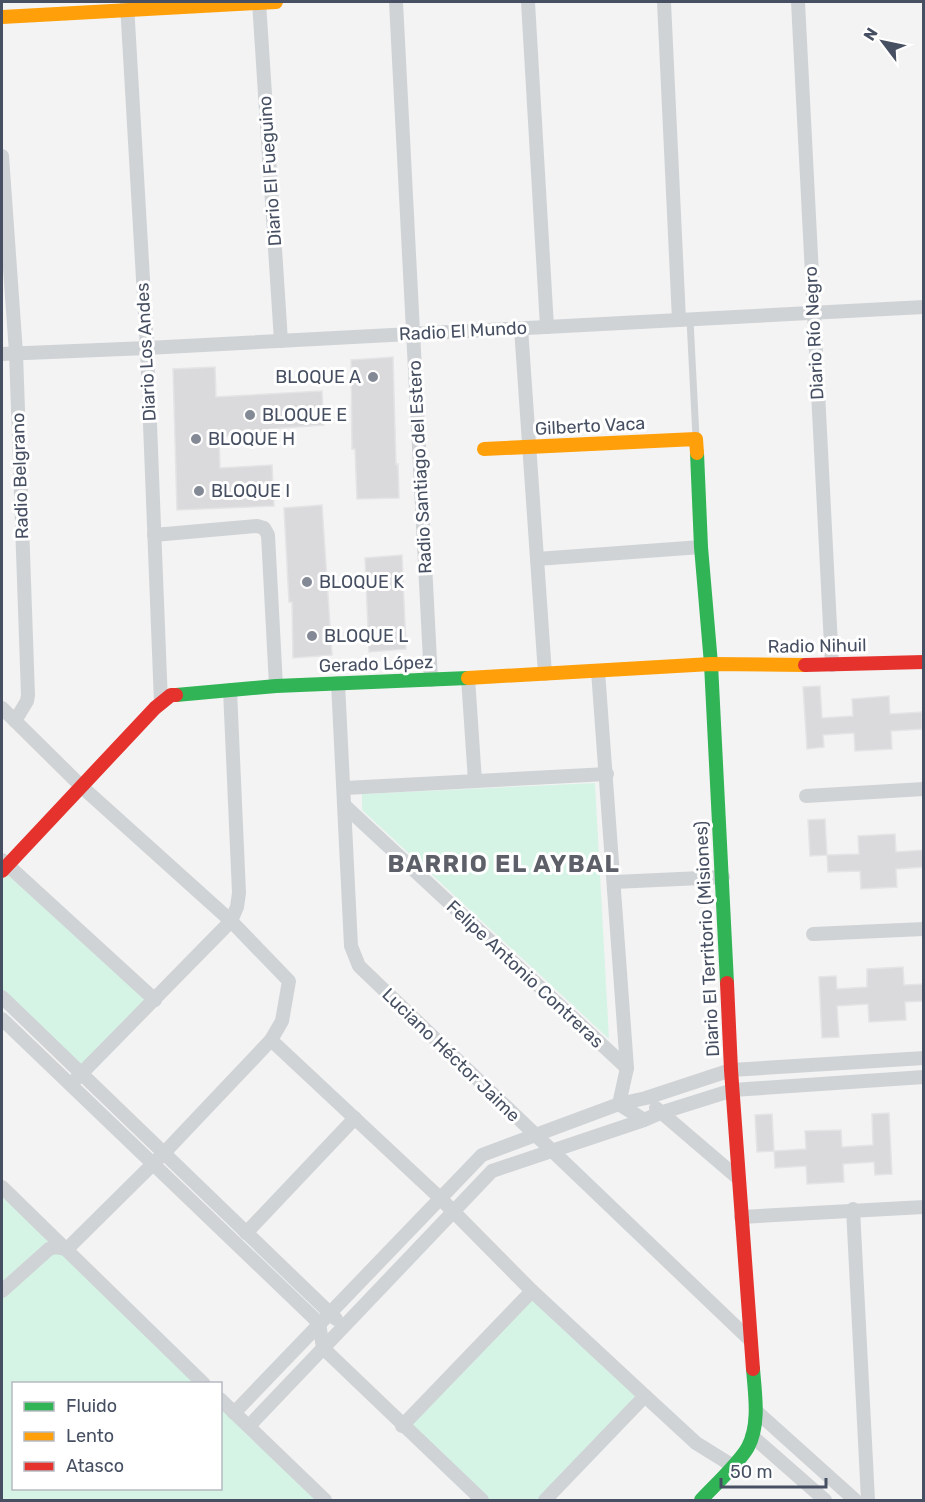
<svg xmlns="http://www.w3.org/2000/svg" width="925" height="1502" font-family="Rubik,sans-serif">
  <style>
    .green { fill: #d6f4e6 }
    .building { fill: #dadadd; stroke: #e4e4e6; stroke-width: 1.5 }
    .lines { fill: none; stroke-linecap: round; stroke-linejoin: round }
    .lane { stroke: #d0d3d6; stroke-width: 7 }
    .street { stroke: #d0d3d6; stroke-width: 14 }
    .fast { stroke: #30b455; stroke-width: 14 }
    .slow { stroke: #ff9f0a; stroke-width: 14 }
    .jam { stroke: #e5322d; stroke-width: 14 }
    .poi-dot { fill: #838995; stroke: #fff; stroke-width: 2 }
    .labels { text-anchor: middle; stroke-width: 6; stroke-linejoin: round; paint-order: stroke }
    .street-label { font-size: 18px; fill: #475062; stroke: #fff }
    .poi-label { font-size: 18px; fill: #475062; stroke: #fff; text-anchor: start }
    .district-label { font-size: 24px; font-weight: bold; letter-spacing: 1.5px; fill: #5d6068; stroke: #fff }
  </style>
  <rect width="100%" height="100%" fill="#f3f3f3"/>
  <g class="green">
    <path d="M595,783l14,256 -247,-229v-16z"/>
    <path d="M11,861l144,139 -74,73 -79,-77v-125z"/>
    <path d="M2,1190l201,193 -189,1v104h206l1,-88 104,100h-323z"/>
    <path d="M533,1291l111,104 -98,105h-64l-79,-74z"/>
  </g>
  <g class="building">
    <path d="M393,357l3,108 2,-1 1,34 -42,1 -2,-50h-3l-1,-89z"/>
    <path d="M215,367l1,30 106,-6 2,34 -54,4 1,5 -52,3 1,31 52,-3 2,41 -97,4 -4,-141z"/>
    <path d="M322,505l10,150 -39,3 -1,-56h-3l-5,-94z"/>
    <path d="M402,555l4,94 -37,3 -4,-94z"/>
    <path d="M820,686l2,32 31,-2 -1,-17 37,-3 1,18 32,-2v17l-31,2 1,18 -37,2 -1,-18 -31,2 1,12 -17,2 -4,-62z"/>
    <path d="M825,819l2,36 -17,1 -2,-36z"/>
    <path d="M895,834l1,18 28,-2v17l-28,2 1,18 -36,2 -1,-18 -32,1 -1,-17 32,-1 -1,-18z"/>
    <path d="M903,967l1,18 20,-1v17l-19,1 1,18 -37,2 -1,-18 -31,2 2,31 -17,1 -3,-61 17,-1 1,13 30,-2v-18z"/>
    <path d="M889,1113l3,61 -17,1 -1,-13 -31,2 1,18 -37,2 -1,-18 -31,2 -1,-17 32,-2 -1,-18 36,-1 1,17 31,-2 -1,-31z"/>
    <path d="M772,1114l2,37 -17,1 -2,-37z"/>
  </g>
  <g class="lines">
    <path class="lane" d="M690,320l6,117"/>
    <g class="street">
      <path d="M259,2l22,339"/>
      <path d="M396,2l35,678"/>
      <path d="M528,2l19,325"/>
      <path d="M664,2l15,318"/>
      <path d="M798,2l34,663"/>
      <path d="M127,4l20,344 14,355"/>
      <path d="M2,156l14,197 12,342 -1,6 -12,20"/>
      <path d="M521,328l24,346"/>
      <path d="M2,354l145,-6 777,-41"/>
      <path d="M154,535l103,-9 7,2 4,7 8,151"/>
      <path d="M537,559l164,-12"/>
      <path d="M598,671l29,397 -8,36 25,16"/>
      <path d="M468,678l7,103"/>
      <path d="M338,683l13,263 8,20 391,374"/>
      <path d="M2,708l79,78 150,135 58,60 -7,40 -11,19 -107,113 -97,96 -11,-2 -7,2 -47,42"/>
      <path d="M345,788l262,-14"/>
      <path d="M806,796l118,-7"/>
      <path d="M345,806l282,262"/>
      <path d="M2,860l153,140"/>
      <path d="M614,882l109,-5"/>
      <path d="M813,934l111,-5"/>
      <path d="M2,997l334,322"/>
      <path d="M2,1019l317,304 4,25 159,152"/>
      <path d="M271,1040l169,158 92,93 113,105 51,47 37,23"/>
      <path d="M76,1079l155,-158 6,-14 2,-14 -9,-203"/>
      <path d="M656,1108l83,71"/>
      <path d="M2,1187l202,197"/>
      <path d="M853,1209l15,291"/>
      <path d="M741,1217l183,-10"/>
      <path d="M246,1233l109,-115"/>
      <path d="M220,1399l105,101"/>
      <path d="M756,1411l99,89"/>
      <path d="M234,1413l248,-258 137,-51 27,-6 85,-28 193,-12"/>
      <path d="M249,1426l243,-255 152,-51 16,-7 73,-23 191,-13"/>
      <path d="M402,1426l130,-135"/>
      <path d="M752,1436l73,64"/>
      <path d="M545,1500l100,-104"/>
    </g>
    <g class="fast">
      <path d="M697,453l4,94 10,117 16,319"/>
      <path d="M176,695l100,-9 192,-8"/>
      <path d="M701,1500c12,-13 39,-38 47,-53 12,-23 7,-53 5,-78"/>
    </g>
    <g class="slow">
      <path d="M2,17l274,-15"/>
      <path d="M484,449l212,-10 1,14"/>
      <path d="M468,678l243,-14 94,1"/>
    </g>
    <g class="jam">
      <path d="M805,665l119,-3"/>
      <path d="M2,871l153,-163 16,-13h5"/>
      <path d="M727,983l4,87 22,299"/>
    </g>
  </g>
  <g class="poi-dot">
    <circle cx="373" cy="377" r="6"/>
    <circle cx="250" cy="415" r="6"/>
    <circle cx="196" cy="439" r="6"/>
    <circle cx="199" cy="491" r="6"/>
    <circle cx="307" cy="582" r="6"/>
    <circle cx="312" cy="636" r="6"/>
  </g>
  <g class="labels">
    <g class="street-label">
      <text transform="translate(270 171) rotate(-94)" y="6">Diario El Fueguino</text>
      <text transform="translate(463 331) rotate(-3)" y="6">Radio El Mundo</text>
      <text transform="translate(814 333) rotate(-93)" y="6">Diario Río Negro</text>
      <text transform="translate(146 352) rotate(-93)" y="6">Diario Los Andes</text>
      <text transform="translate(590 426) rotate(-3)" y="6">Gilberto Vaca</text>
      <text transform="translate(420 467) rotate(-93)" y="6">Radio Santiago del Estero</text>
      <text transform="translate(20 476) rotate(-92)" y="6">Radio Belgrano</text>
      <text transform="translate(817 646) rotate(-1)" y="6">Radio Nihuil</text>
      <text transform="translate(376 664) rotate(-2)" y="6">Gerado López</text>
      <text transform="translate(707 939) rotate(-93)" y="6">Diario El Territorio (Misiones)</text>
      <text transform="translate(525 974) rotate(43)" y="6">Felipe Antonio Contreras</text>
      <text transform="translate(451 1055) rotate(44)" y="6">Luciano Héctor Jaime</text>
    </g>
    <g class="poi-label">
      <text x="361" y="383" text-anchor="end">BLOQUE A</text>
      <text x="262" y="421">BLOQUE E</text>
      <text x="208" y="445">BLOQUE H</text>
      <text x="211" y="497">BLOQUE I</text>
      <text x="319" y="588">BLOQUE K</text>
      <text x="324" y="642">BLOQUE L</text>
    </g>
    <g class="district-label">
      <text x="504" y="872">BARRIO EL AYBAL</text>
    </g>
  </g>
  <rect width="925" height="1502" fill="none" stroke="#475062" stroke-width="6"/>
  <rect x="12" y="1382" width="210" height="108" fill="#ffffff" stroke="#b5b9c0" stroke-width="1.5"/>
  <rect x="24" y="1402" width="30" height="9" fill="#30b455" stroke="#b5b9c0" stroke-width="1.5"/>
  <text x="66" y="1412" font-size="18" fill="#475062">Fluido</text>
  <rect x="24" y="1432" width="30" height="9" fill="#ff9f0a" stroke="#b5b9c0" stroke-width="1.5"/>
  <text x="66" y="1442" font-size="18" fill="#475062">Lento</text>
  <rect x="24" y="1462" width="30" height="9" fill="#e5322d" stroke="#b5b9c0" stroke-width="1.5"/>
  <text x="66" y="1472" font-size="18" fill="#475062">Atasco</text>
  <g transform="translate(883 42) rotate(302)" stroke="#ffffff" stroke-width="4.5" paint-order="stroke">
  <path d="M0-4.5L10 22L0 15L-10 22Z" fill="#475062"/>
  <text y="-9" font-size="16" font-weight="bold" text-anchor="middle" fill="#475062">N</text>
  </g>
  <path d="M721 1478v9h105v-9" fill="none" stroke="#475062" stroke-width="3"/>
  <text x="730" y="1478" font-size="18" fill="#475062" stroke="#ffffff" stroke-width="4.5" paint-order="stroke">50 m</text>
</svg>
